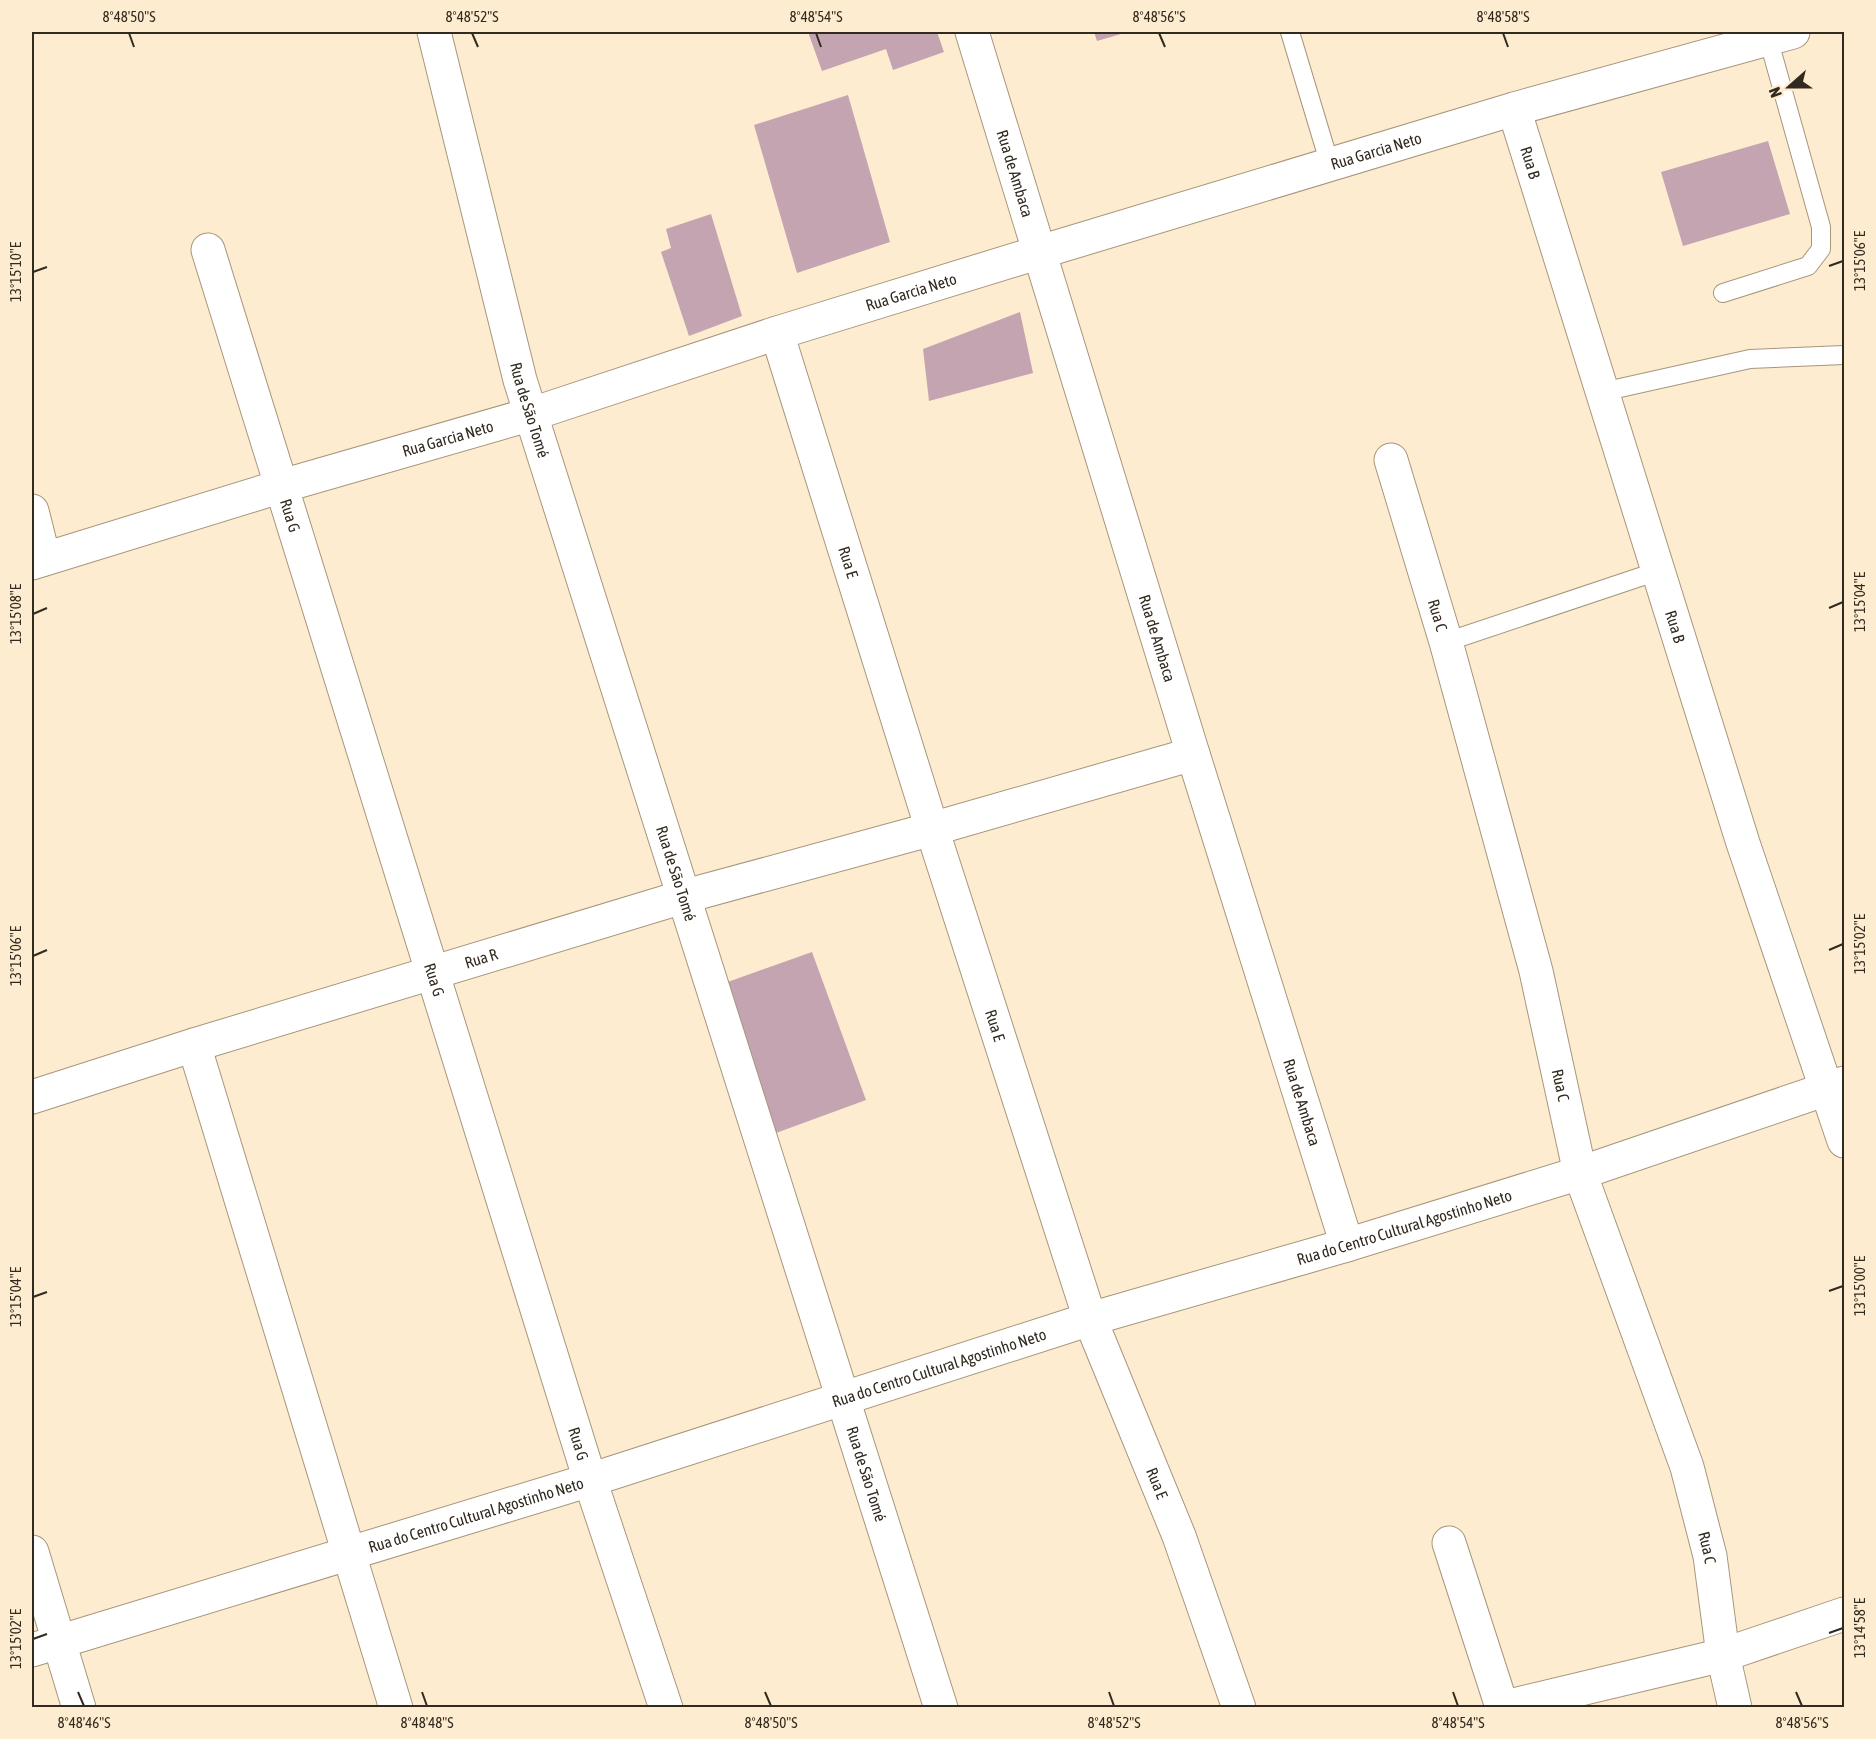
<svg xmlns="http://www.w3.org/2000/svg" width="1876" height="1739" font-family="'Asap Condensed',sans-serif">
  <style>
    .building { fill: #c4a4b1 }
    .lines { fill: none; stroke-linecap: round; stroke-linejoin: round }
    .lane-casing { stroke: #a7967c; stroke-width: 20 }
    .street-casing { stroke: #a7967c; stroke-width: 35 }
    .lane { stroke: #fff; stroke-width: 18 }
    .street { stroke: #fff; stroke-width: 33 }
    .ticks { fill: none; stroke: #312a1f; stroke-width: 2 }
    .labels { text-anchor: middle; stroke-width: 5; stroke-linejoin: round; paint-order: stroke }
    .street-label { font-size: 16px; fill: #312a1f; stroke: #feecd0 }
    .neatline { fill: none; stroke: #312a1f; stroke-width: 2 }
    .ticks-label { font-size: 15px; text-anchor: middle; fill: #312a1f }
  </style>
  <rect width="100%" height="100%" fill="#feecd0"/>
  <g class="building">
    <path d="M808,32h129l7,20 -51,18 -7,-21 -64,22z"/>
    <path d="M1094,32h34l-31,9z"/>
    <path d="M848,95l42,147 -93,31 -43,-148z"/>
    <path d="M1768,141l22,73 -107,32 -22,-74z"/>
    <path d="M711,214l31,102 -53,20 -28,-84 10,-4 -5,-19z"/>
    <path d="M1020,312l13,61 -104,28 -6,-52z"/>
    <path d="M812,952l54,148 -90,33 -54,-149z"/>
  </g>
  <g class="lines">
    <g class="lane-casing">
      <g id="lane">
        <path d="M1290,32l40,133"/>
        <path d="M1723,293l85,-27 13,-17v-22l-53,-189"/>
        <path d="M1602,392l148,-33 94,-4"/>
        <path d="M1446,642l212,-71"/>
      </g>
    </g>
    <g class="street-casing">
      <g id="street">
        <path id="s1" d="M434,32l86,348 421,1328"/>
        <path id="s2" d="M972,32l221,722 154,491"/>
        <path id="s3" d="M1514,109l229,734 101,298"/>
        <path id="s4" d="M208,250l382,1230 76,228"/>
        <path id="s5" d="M777,333l155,496 158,490 89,217 60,172"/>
        <path id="s6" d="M1391,460l55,182 90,329 44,202 107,294 23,89 13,99 12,53"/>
        <path d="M32,511l12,48"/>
        <path id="s7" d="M32,563l250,-77 250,-72 245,-81 263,-81 474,-143 279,-77"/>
        <path d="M194,1045l202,663"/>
        <path id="s8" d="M32,1097l162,-52 492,-149 246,-67 261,-75"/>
        <path d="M1449,1543l53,164"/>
        <path d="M32,1552l47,156"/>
        <path id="s9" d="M32,1650l558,-170 500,-161 257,-74 233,-72 264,-90"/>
        <path d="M1501,1708l222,-53 121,-41"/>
      </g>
    </g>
    <use href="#lane" class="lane"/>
    <use href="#street" class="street"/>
  </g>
  <path class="ticks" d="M129,33l5,14M472,33l6,14M816,33l5,14M1159,33l6,14M1503,33l5,14M1829,266l14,-5M33,272l14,-5M1829,608l14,-6M33,614l14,-6M1829,950l14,-6M33,956l14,-6M1829,1291l14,-5M33,1297l14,-5M1829,1633l14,-5M33,1639l14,-5M78,1692l6,14M422,1692l5,14M765,1692l6,14M1109,1692l5,14M1453,1692l5,14M1796,1692l6,14"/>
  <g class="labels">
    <g class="street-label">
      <text dy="6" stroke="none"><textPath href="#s7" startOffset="1406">Rua Garcia Neto</textPath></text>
      <text dy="6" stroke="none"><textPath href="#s3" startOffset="56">Rua B</textPath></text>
      <text dy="6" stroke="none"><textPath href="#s2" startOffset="148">Rua de Ambaca</textPath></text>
      <text dy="6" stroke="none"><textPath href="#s7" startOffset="920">Rua Garcia Neto</textPath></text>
      <text dy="6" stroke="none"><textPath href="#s1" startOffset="390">Rua de São Tomé</textPath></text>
      <text dy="6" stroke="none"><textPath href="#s7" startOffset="434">Rua Garcia Neto</textPath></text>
      <text dy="6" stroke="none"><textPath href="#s4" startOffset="278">Rua G</textPath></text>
      <text dy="6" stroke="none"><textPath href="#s5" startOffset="240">Rua E</textPath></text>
      <text dy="6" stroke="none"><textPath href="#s6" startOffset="162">Rua C</textPath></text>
      <text dy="6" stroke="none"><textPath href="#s3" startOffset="542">Rua B</textPath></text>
      <text dy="6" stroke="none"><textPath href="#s2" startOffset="634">Rua de Ambaca</textPath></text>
      <text dy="6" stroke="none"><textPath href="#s1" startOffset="876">Rua de São Tomé</textPath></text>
      <text dy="6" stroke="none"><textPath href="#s8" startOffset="470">Rua R</textPath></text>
      <text dy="6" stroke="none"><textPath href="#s4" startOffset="764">Rua G</textPath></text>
      <text dy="6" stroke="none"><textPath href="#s5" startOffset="726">Rua E</textPath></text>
      <text dy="6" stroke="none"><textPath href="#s6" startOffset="648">Rua C</textPath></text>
      <text dy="6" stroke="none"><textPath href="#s2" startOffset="1120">Rua de Ambaca</textPath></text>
      <text dy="6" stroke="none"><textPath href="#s9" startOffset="1436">Rua do Centro Cultural Agostinho Neto</textPath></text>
      <text dy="6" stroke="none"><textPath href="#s9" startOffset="950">Rua do Centro Cultural Agostinho Neto</textPath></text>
      <text dy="6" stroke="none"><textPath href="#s4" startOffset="1250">Rua G</textPath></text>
      <text dy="6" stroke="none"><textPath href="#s1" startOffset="1506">Rua de São Tomé</textPath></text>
      <text dy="6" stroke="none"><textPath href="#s5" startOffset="1212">Rua E</textPath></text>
      <text dy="6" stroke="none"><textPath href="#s9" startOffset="464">Rua do Centro Cultural Agostinho Neto</textPath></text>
      <text dy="6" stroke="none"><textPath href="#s6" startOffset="1134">Rua C</textPath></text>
    </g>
  </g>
  <rect width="1876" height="1739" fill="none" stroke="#feecd0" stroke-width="66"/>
  <g transform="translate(1789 87) rotate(249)" stroke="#feecd0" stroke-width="4.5" paint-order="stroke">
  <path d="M0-4.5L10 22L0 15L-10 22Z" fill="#312a1f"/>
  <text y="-9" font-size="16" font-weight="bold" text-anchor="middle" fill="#312a1f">N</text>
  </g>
  <rect x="33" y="33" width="1810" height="1673" class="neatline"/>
  <g class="ticks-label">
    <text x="129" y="22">8°48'50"S</text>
    <text x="472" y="22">8°48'52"S</text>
    <text x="816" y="22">8°48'54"S</text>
    <text x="1159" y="22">8°48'56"S</text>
    <text x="1503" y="22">8°48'58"S</text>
    <text transform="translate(1860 261) rotate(-90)" y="5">13°15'06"E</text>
    <text transform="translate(16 272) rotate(-90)" y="5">13°15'10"E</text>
    <text transform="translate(1860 602) rotate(-90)" y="5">13°15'04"E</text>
    <text transform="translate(16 614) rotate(-90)" y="5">13°15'08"E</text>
    <text transform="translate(1860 944) rotate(-90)" y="5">13°15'02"E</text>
    <text transform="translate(16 956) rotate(-90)" y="5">13°15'06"E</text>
    <text transform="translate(1860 1286) rotate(-90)" y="5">13°15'00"E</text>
    <text transform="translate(16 1297) rotate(-90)" y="5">13°15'04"E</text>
    <text transform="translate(1860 1628) rotate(-90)" y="5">13°14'58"E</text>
    <text transform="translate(16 1639) rotate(-90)" y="5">13°15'02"E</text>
    <text x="84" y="1728">8°48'46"S</text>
    <text x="427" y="1728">8°48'48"S</text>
    <text x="771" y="1728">8°48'50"S</text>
    <text x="1114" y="1728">8°48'52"S</text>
    <text x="1458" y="1728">8°48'54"S</text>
    <text x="1802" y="1728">8°48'56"S</text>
  </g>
</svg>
